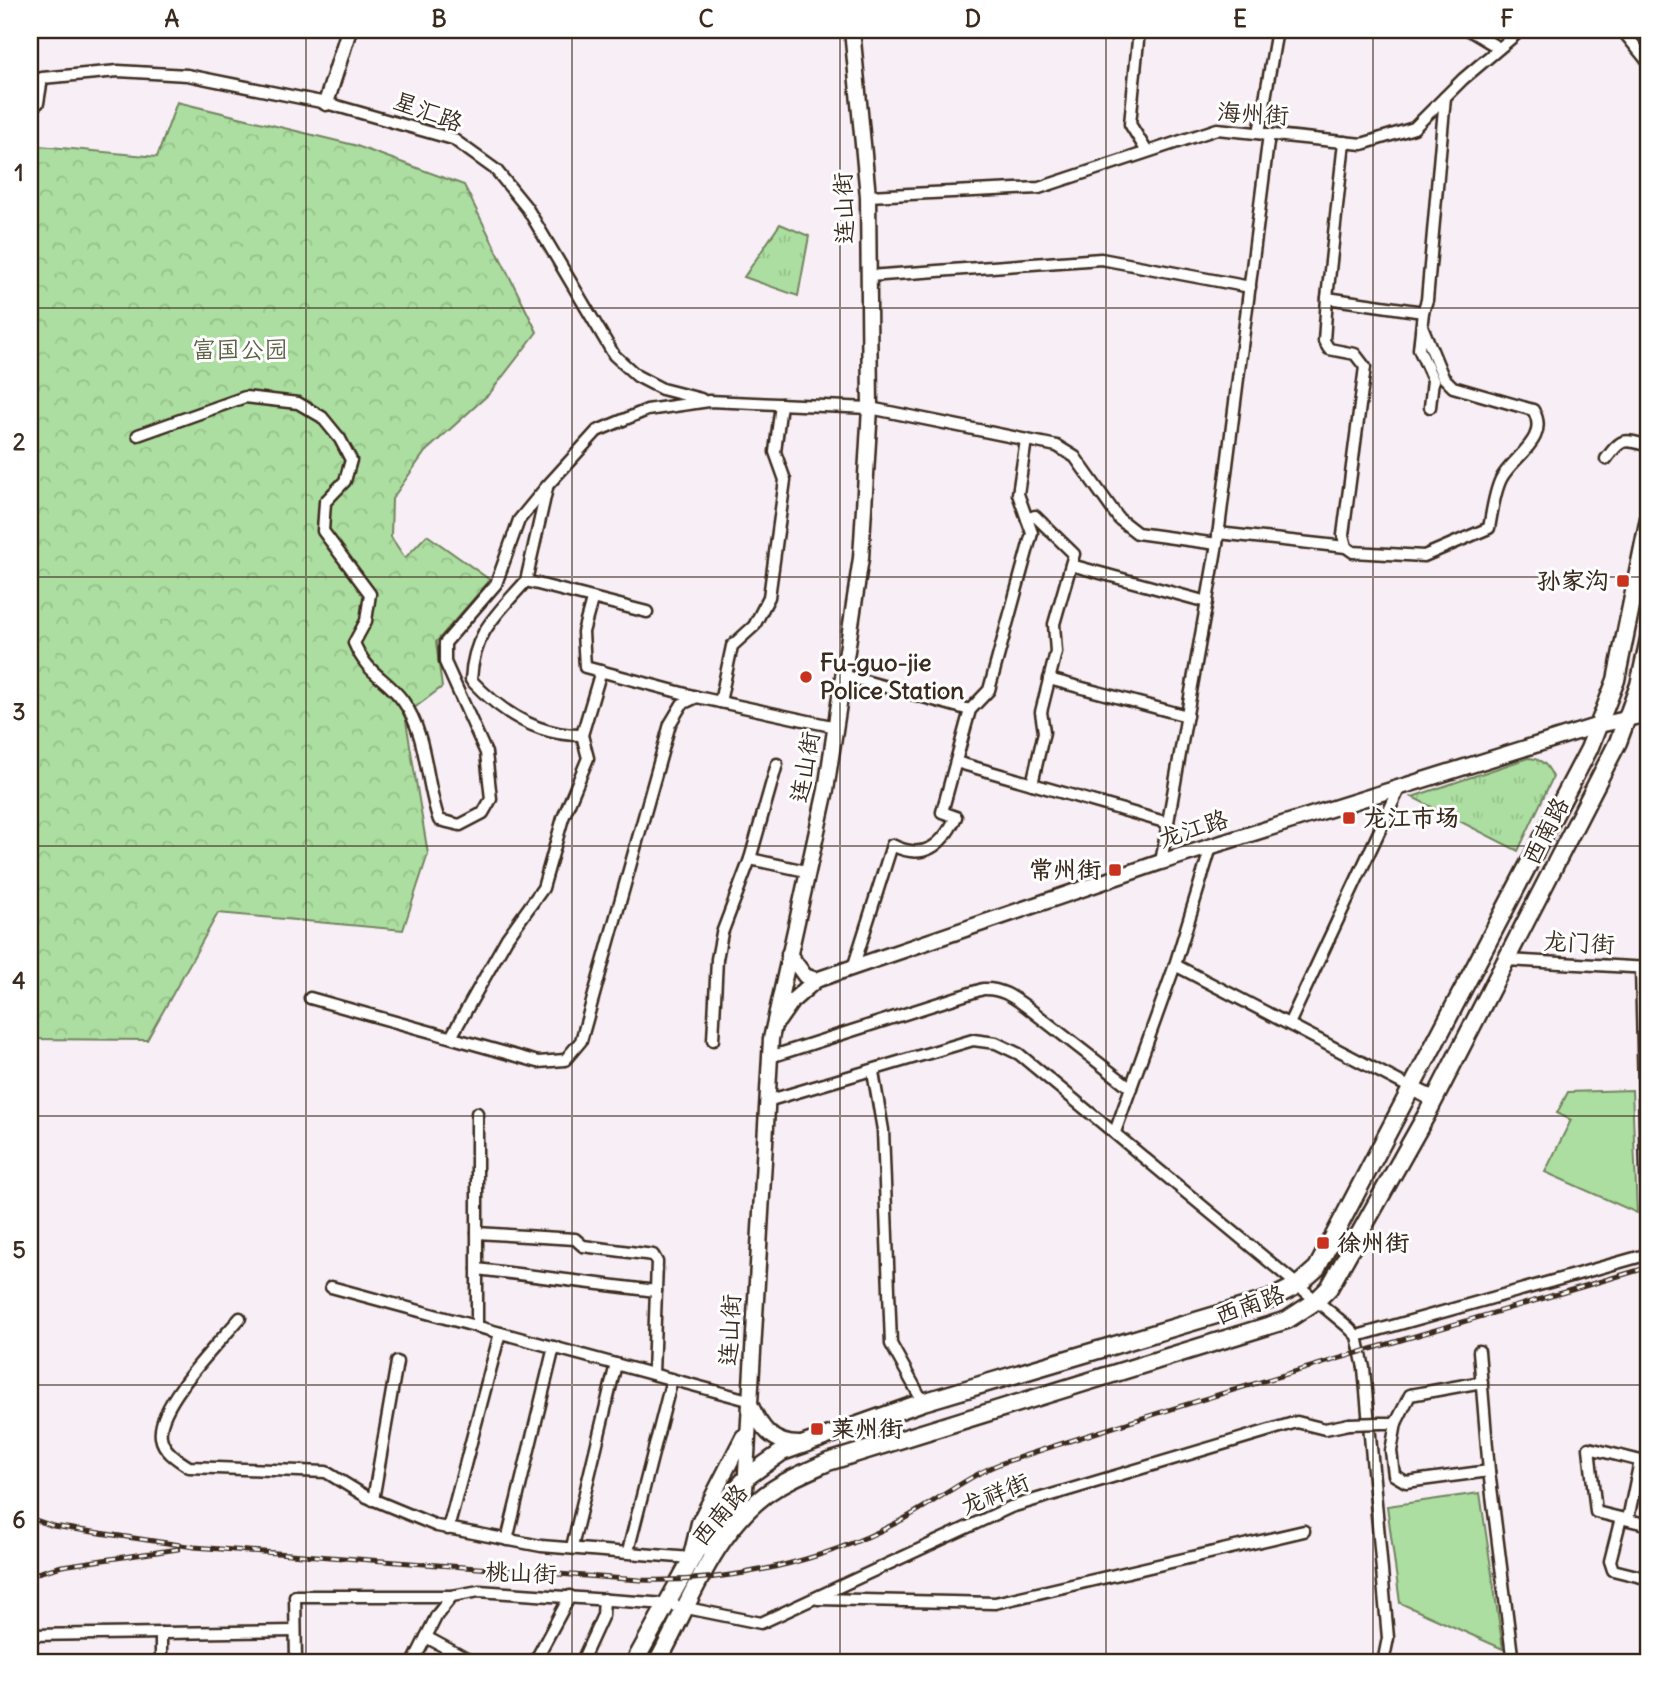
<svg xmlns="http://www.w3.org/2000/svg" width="1679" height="1693" font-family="Delius,'LXGW WenKai TC',sans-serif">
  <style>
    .grass { fill: url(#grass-tufts); stroke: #73845f; stroke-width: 2 }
    .forest { fill: url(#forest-crowns); stroke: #73845f; stroke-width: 2 }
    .pitch { fill: #abdea0; stroke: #73845f; stroke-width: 2 }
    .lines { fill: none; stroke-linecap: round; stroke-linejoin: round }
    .street-casing { stroke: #3b2a1e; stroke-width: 15 }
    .secondary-casing { stroke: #3b2a1e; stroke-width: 19 }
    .primary-casing { stroke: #3b2a1e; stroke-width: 21 }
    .street { stroke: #fff; stroke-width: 10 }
    .secondary { stroke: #fff; stroke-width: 14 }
    .primary { stroke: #fff; stroke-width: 16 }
    .rail-casing { stroke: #3b2a1e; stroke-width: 5 }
    .rail { stroke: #fff; stroke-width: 2.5; stroke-dasharray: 8; stroke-linecap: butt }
    .street-bridge-casing { stroke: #3b2a1e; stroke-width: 15; stroke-linecap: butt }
    .street-bridge { stroke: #fff; stroke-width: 10 }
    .grid { fill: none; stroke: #3b2a1e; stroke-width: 2; stroke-opacity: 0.55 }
    .poi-dot { fill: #c8321e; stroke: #fff; stroke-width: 2.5 }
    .labels { text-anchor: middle; stroke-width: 6; stroke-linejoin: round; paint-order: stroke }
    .street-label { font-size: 24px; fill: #3b2a1e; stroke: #fff }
    .park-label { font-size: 24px; fill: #5d6045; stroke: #fff }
    .poi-label { font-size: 24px; font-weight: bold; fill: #3b2a1e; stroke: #fff; text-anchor: start }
    .neatline { fill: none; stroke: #3b2a1e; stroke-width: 2.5 }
    .grid-label { font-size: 23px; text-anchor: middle; font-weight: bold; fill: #3b2a1e }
  </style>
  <defs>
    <pattern id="grass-tufts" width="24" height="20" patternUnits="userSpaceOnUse" patternTransform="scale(1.75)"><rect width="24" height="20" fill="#abdea0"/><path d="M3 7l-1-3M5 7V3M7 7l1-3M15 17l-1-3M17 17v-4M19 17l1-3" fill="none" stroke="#94bf89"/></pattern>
    <pattern id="forest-crowns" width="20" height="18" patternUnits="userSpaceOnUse" patternTransform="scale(1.75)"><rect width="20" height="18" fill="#abdea0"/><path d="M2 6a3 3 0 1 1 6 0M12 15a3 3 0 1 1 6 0" fill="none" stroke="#94bf89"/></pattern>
  </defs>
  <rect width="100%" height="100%" fill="#f7eef6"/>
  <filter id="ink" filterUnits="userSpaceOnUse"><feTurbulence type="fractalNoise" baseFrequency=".0143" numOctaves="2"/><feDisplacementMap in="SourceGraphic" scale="14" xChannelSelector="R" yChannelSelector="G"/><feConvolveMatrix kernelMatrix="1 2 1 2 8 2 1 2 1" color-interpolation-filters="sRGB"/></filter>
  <g filter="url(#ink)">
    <g class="grass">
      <path d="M780,224l29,12 -11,60 -54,-19z"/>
      <path d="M1528,758c14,1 19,6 25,19l-35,74 -106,-54z"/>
    </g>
    <path class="forest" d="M177,102l177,43 110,40 73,147 -47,61 -65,59 -33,47 -1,38 14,21 22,-23 63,45 -54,62 6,45 -37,28 23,139 -25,76 -185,-17 -71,127 -117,-1v-894l127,12z"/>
    <g class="pitch">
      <path d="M1632,1090l5,123 -92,-41 26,-52 -14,-7 11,-21z"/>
      <path d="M1480,1493l23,156 -103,-46 -13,-97z"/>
    </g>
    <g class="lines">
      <g class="street-casing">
        <g id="street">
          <path d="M1139,30l-9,94 16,26"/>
          <path d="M1469,30l30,18"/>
          <path d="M1622,30l27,33"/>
          <path d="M38,103l4,-25 76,-7 69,4 139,28 127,36 43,31 31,38 87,147 23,21 25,13 39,10"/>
          <path d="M1259,133l18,-103"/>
          <path d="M1344,142l-17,156 96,14 4,-12 18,-203"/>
          <path d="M868,196l171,-8 178,-59 145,15 52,-16 49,-49 58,-49"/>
          <path d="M869,276l232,-17 149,28"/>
          <path d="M1327,298l-3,43 5,8 26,5 10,13 -22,168 3,12 7,5 71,4 65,-28c3,-15 5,-35 12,-49 11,-22 50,-40 32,-69l-80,-23 -10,-10 -21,-51"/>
          <path d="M1423,312l-4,37 14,31 -3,27"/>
          <path d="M138,435l107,-38 53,6 24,14 18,22 11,21 -6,21 -20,21 -2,29 47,63 -4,27 -12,22c15,34 31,33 49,58 25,35 22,80 36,119l21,5 23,-12 8,-14 -5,-46 -41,-91v-19l51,-59 23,-64 28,-34 50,-55 50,-21 62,-9 161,7 187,38 18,11 44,62 18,14 80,11"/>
          <path d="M1606,459c16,-22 18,-20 43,-13"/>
          <path d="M547,488l-21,93 121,31"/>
          <path d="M1027,519l8,-3 39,38 -20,70 2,28 -15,60 3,20 -12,52"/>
          <path d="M1218,533l128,14"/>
          <path d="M1071,565l136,37"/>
          <path d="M526,581c-29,33 -53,52 -55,99 29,31 67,56 111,55"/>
          <path d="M592,600l-9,32 2,35 112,30"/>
          <path d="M843,675l127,35"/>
          <path d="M1049,679l138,37"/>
          <path d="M720,702l12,-56 22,-20 15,-29 16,-117 -10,-28 6,-48"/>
          <path d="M956,762l212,61"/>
          <path d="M750,859l56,12"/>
          <path d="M1161,862l56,-318 52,-410"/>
          <path d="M1506,960l143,8"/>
          <path d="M1175,965l238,124"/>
          <path d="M1641,967l7,287"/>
          <path d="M853,968l39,-123c32,16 50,1 64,-28l-14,-5 28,-102 19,-20 43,-157 -14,-39 8,-54"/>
          <path d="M310,998l228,64 27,-2 16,-19 89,-317 12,-20 15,-7 139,30"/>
          <path d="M1289,1024l111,-237"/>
          <path d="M451,1037l56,-99 36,-50 20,-70 25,-60 -6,-23 19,-64"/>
          <path d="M713,1040l4,-81 5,-26 28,-74 27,-95"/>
          <path d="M770,1057l213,-68c18,-1 30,8 44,18l104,81"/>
          <path d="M873,1072l10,58 8,214 32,58"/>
          <path d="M767,1101l206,-61 23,3 23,11 328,272 10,10 7,32 24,270 -5,25"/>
          <path d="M1115,1132l60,-167 36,-118"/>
          <path d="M477,1233l98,6 8,7 70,9 4,7 -4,112"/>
          <path d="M477,1269l179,22"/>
          <path d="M331,1287l417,113"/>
          <path d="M240,1318c-21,25 -84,87 -79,119 2,14 17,23 28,30l137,5 41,25 70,29 104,20 150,12"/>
          <path d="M477,1327v-214"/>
          <path d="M1357,1336l292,-82"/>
          <path d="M1479,1351l10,120 24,192"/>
          <path d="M1381,1423h15l-5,28 3,24 12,7 83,-11"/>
          <path d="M1396,1423l14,-28 72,-13"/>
          <path d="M1649,1463l-60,-15 7,64 53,13"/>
          <path d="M373,1500l24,-138"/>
          <path d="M1621,1518l-11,43 3,9 36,9"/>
          <path d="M1628,1519l12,-58"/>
          <path d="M448,1529l52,-196"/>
          <path d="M507,1540l47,-193"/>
          <path d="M572,1547l44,-183"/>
          <path d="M628,1551l44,-172"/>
          <path d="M818,1599l177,4 309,-72"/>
          <path d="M30,1635l265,-4"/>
          <path d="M426,1637l48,26"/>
          <path d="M161,1663v-30"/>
          <path d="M296,1663l-1,-67h157"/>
          <path d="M413,1663l24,-48 15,-19 27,-5 188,13 94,19 250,-116 286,-85 28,7 24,-5"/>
          <path d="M534,1663l36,-67"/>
          <path d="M581,1663l22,-48 1,-16"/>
        </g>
      </g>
      <g class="secondary-casing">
        <g id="secondary">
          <path d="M326,103l23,-73"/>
          <path d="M789,954l16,22 11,4"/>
          <path d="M778,1021l14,-20 24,-21 345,-118 438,-137 50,-11"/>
          <path d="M1413,1089l21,10"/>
          <path d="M750,1404c11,24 22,40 49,40"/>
          <path d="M692,1552l7,-29 44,-86"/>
          <path d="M710,1561l1,-18 34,-53 26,-451 55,-249 35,-232 9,-150 -2,-212 -16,-166"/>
        </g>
      </g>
      <g class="primary-casing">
        <g id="primary">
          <path d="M634,1663l87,-157 26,-29 35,-25 141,-50 347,-103 28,-14 19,-17 272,-519 27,-69 33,-162"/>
          <path d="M657,1663c32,-57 54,-127 108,-168 19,-14 41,-23 63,-33l459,-142 29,-19 13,-13 99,-176 190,-370 21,-57 10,-46"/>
        </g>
      </g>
      <use href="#street" class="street"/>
      <use href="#secondary" class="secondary"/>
      <use href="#primary" class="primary"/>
      <g class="rail-casing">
        <g id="rail">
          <path d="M30,1518l23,8 141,21 446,33c86,3 181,-17 258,-58 34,-17 71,-48 107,-60 213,-70 429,-131 644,-195"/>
          <path d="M30,1575l32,-9 116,-17"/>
        </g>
      </g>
      <use href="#rail" class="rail"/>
      <g class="street-bridge-casing">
        <path id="street-bridge" d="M1349,1424l32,-1"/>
      </g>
      <use href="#street-bridge" class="street-bridge"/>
    </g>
  </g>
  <path class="grid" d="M306,30v1633M572,30v1633M840,30v1633M1106,30v1633M1373,30v1633M30,308h1619M30,577h1619M30,846h1619M30,1116h1619M30,1385h1619"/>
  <g class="poi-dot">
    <rect x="1616" y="574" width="14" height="14" rx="3.5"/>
    <circle cx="806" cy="677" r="7"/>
    <rect x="1342" y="811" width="14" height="14" rx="3.5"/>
    <rect x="1108" y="863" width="14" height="14" rx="3.5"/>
    <rect x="1316" y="1236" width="14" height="14" rx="3.5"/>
    <rect x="810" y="1422" width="14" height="14" rx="3.5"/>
  </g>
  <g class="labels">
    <g class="street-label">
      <text transform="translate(428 112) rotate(20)" y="8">星汇路</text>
      <text transform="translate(1253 114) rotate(3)" y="8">海州街</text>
      <text transform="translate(844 208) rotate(-92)" y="8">连山街</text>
      <text transform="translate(805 767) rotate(-80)" y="8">连山街</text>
      <text transform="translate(1193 829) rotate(-18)" y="8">龙江路</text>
      <text transform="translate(1546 831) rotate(-63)" y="8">西南路</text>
      <text transform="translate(1579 943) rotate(3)" y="8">龙门街</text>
      <text transform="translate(1250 1305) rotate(-20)" y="8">西南路</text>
      <text transform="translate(730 1330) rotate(-87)" y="8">连山街</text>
      <text transform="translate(995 1494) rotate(-22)" y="8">龙祥街</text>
      <text transform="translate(720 1515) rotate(-50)" y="8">西南路</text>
      <text transform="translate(521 1573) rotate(2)" y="8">桃山街</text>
    </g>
    <g class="park-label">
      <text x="240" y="358">富国公园</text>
    </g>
    <g class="poi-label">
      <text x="1609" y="589" text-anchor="end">孙家沟</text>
      <text x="820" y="671">Fu-guo-jie<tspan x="820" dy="28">Police Station</tspan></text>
      <text x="1363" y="826">龙江市场</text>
      <text x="1101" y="878" text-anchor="end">常州街</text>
      <text x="1337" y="1251">徐州街</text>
      <text x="831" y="1437">莱州街</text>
    </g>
  </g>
  <rect width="1679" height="1693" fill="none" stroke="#fff" stroke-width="77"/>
  <rect x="38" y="38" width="1602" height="1616" class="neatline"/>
  <g class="grid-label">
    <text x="172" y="27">A</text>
    <text x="439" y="27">B</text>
    <text x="706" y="27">C</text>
    <text x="973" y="27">D</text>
    <text x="1240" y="27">E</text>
    <text x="1507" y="27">F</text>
    <text x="19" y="181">1</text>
    <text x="19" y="450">2</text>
    <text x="19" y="720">3</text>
    <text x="19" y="989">4</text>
    <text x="19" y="1258">5</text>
    <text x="19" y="1528">6</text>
  </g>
</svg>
